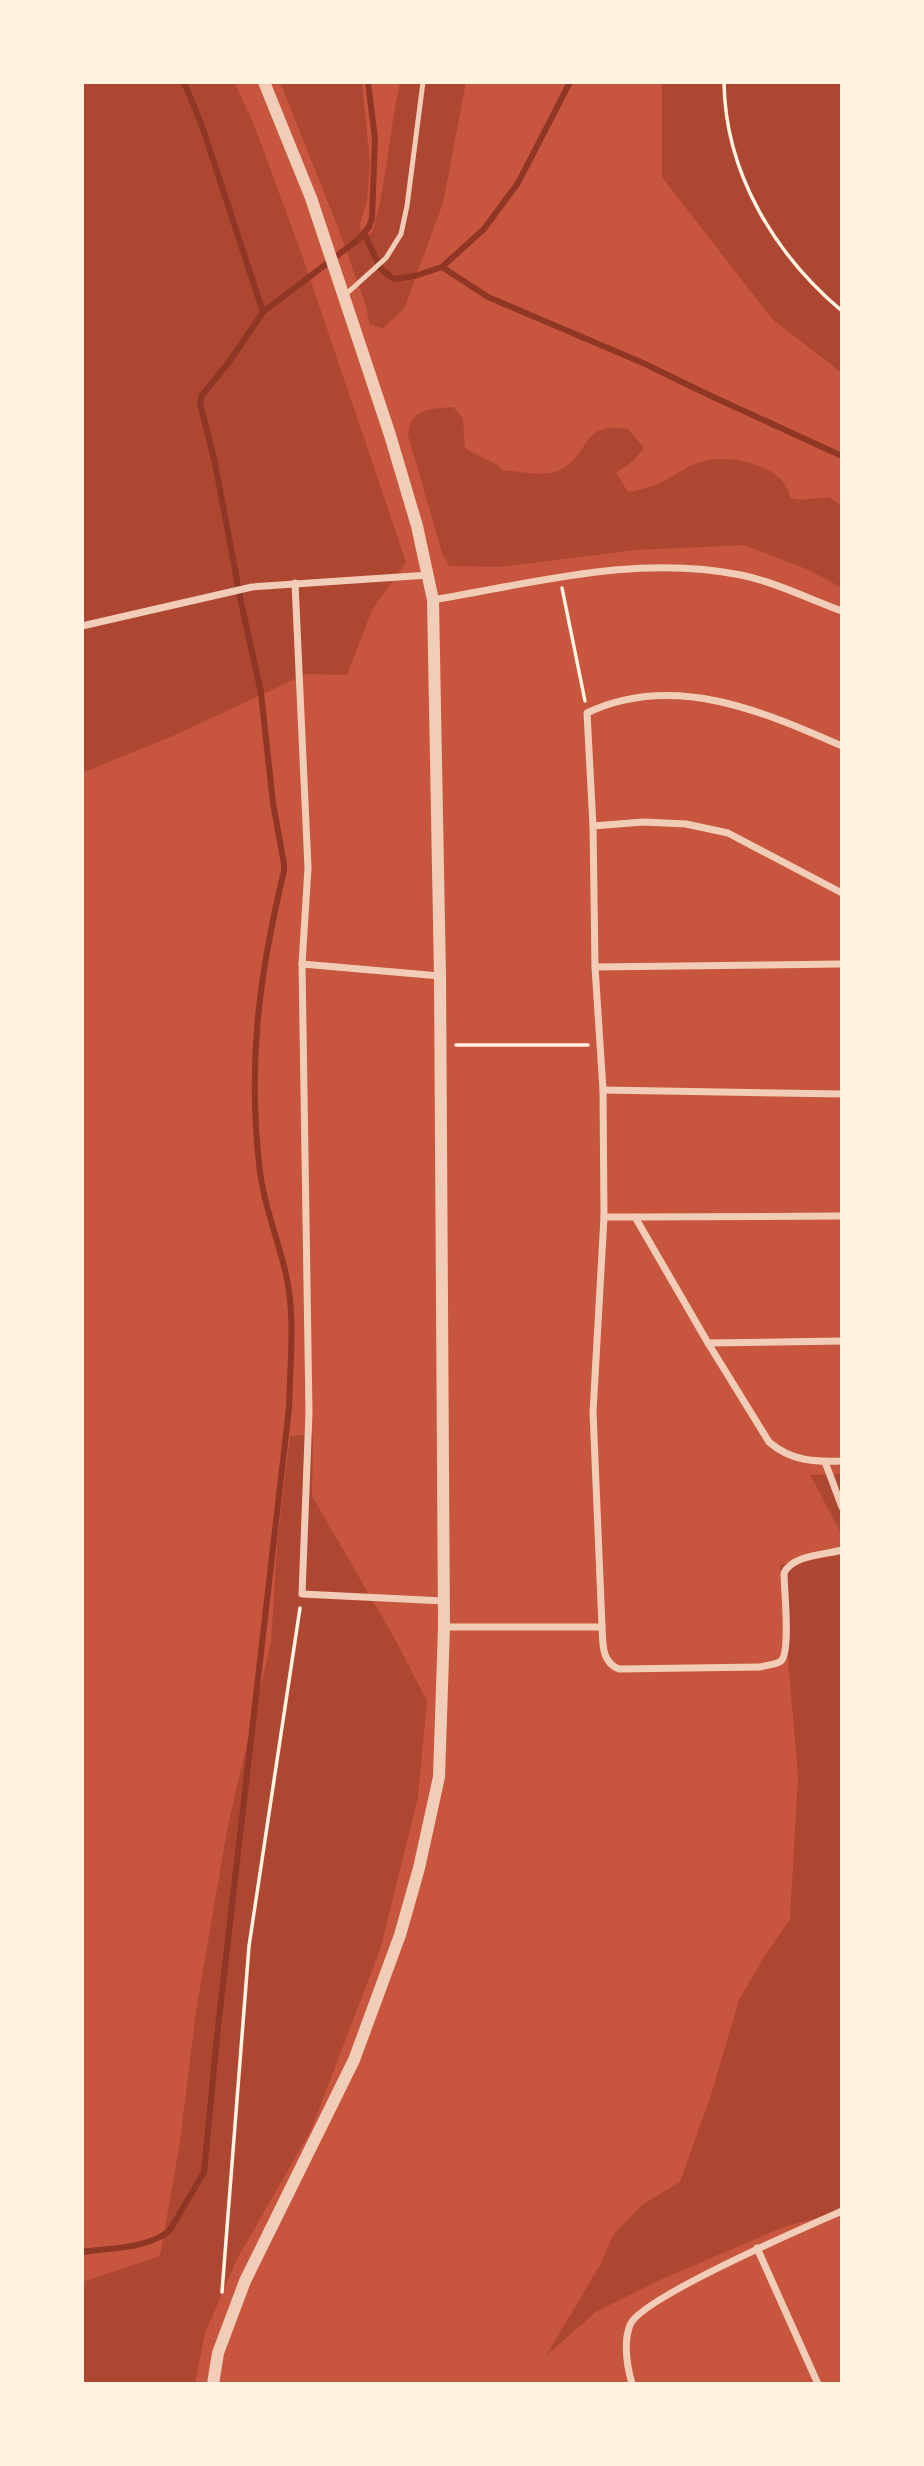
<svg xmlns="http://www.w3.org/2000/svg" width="924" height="2466" font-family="'Golos Text',sans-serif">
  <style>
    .green { fill: #ae4732 }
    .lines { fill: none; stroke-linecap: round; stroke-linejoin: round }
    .stream { stroke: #8f3625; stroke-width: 6 }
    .path { stroke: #fff3e0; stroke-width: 3.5 }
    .service { stroke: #f1ccb7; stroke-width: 5 }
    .minor { stroke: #f1ccb7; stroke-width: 7 }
    .tertiary { stroke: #f1ccb7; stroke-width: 12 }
  </style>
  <rect width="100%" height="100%" fill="#c8553d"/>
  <g class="green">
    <path d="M82,82h152l19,40 49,133 104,307 -34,48 -25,65 -41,-1 -131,61 -93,38z"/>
    <path d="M280,82h82l8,81 -3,38 -7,23 1,8 4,3 7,-2c15,-49 17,-101 28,-151h66l-23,121 -39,106 -21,19 -13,-3 -5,-22 -28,-78z"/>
    <path d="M662,82h180v291l-70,-54 -110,-142z"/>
    <path d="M453,407l10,11 2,30c13,9 28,12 38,22 18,2 44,8 60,-2 28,-16 18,-47 65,-39l16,19 -11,13 -17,12 12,19c25,-3 39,-13 60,-25 27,-15 70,-8 93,12 5,5 7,13 10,19l10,2 28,-3 13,9v82l-33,-18 -65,-25 -108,5 -137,17 -50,-1 -7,-13 -34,-118c3,-27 21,-26 45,-28z"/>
    <path d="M313,1434l-1,62 82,141 33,64 -9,96 -37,150 -70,183 -74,129 -32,74 -10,51h-113v-102l78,-26 20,-114 16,-131 32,-186 43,-182 6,-98 13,-109z"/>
    <path d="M842,1474v61l-32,-60z"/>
    <path d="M842,1548v664l-56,14 -124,53 -65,32 -51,45 54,-91 14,-31 29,-30 37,-22 31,-87 28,-95 23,-40 28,-41 8,-143 -18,-211 55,-9z"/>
  </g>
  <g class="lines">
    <g class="stream">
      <path d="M184,82l18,44 61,186"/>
      <path d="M364,233l17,36 13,10 21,-3 27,-9 42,-38 34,-46 52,-101"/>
      <path d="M442,267l46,30 155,66 68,33 131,60"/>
      <path d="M82,2252c28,-4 66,-3 88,-22l34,-58 14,-145 71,-619c1,-46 7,-94 -4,-138 -8,-33 -21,-65 -25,-98 -13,-107 -1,-197 24,-301v-7l-11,-61 -12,-110 -20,-91 -26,-139 -15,-60 2,-8 27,-33 34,-50 96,-73 10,-12 3,-9 3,-79 -7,-57"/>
    </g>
    <g class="path">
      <path d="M724,82c1,90 50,172 118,229"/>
      <path d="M562,588l23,113"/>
      <path d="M456,1045h132"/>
      <path d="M222,2292l27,-346 51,-338"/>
    </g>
    <path class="service" d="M344,296l42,-38 15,-24 6,-28 16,-124"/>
    <g class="minor">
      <path d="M295,583l13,285 -6,96 7,448 -7,182 142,7"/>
      <path d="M433,600c101,-17 204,-46 308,-25 34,7 68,24 101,36"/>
      <path d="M82,626l170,-39 177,-12"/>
      <path d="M842,746c-80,-35 -169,-74 -255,-33l6,113 2,141 8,123 1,127h31l73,126 61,99c22,19 45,20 73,19"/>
      <path d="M593,826l50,-4 43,2 42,9 114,60"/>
      <path d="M302,964l138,12"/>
      <path d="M595,967l247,-3"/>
      <path d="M603,1090l239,4"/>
      <path d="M604,1217l-11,195 9,215c1,16 -1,35 17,42l141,-2c6,-2 16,-2 21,-6 10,-9 3,-72 3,-88 9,-18 39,-18 58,-23"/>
      <path d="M635,1217l207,-1"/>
      <path d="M708,1343l134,-2"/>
      <path d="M825,1462l17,45"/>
      <path d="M444,1627h158"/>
      <path d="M757,2248l61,136"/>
      <path d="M632,2384c-5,-18 -9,-41 -2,-59 10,-27 178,-99 212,-114"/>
    </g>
    <path class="tertiary" d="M213,2384l5,-31 27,-72 109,-221 46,-125 19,-67 20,-91 5,-150 -4,-651 -7,-376 -16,-74 -27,-91 -79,-237 -47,-116"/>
  </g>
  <rect width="924" height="2466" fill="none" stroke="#fff3e0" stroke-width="168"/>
</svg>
